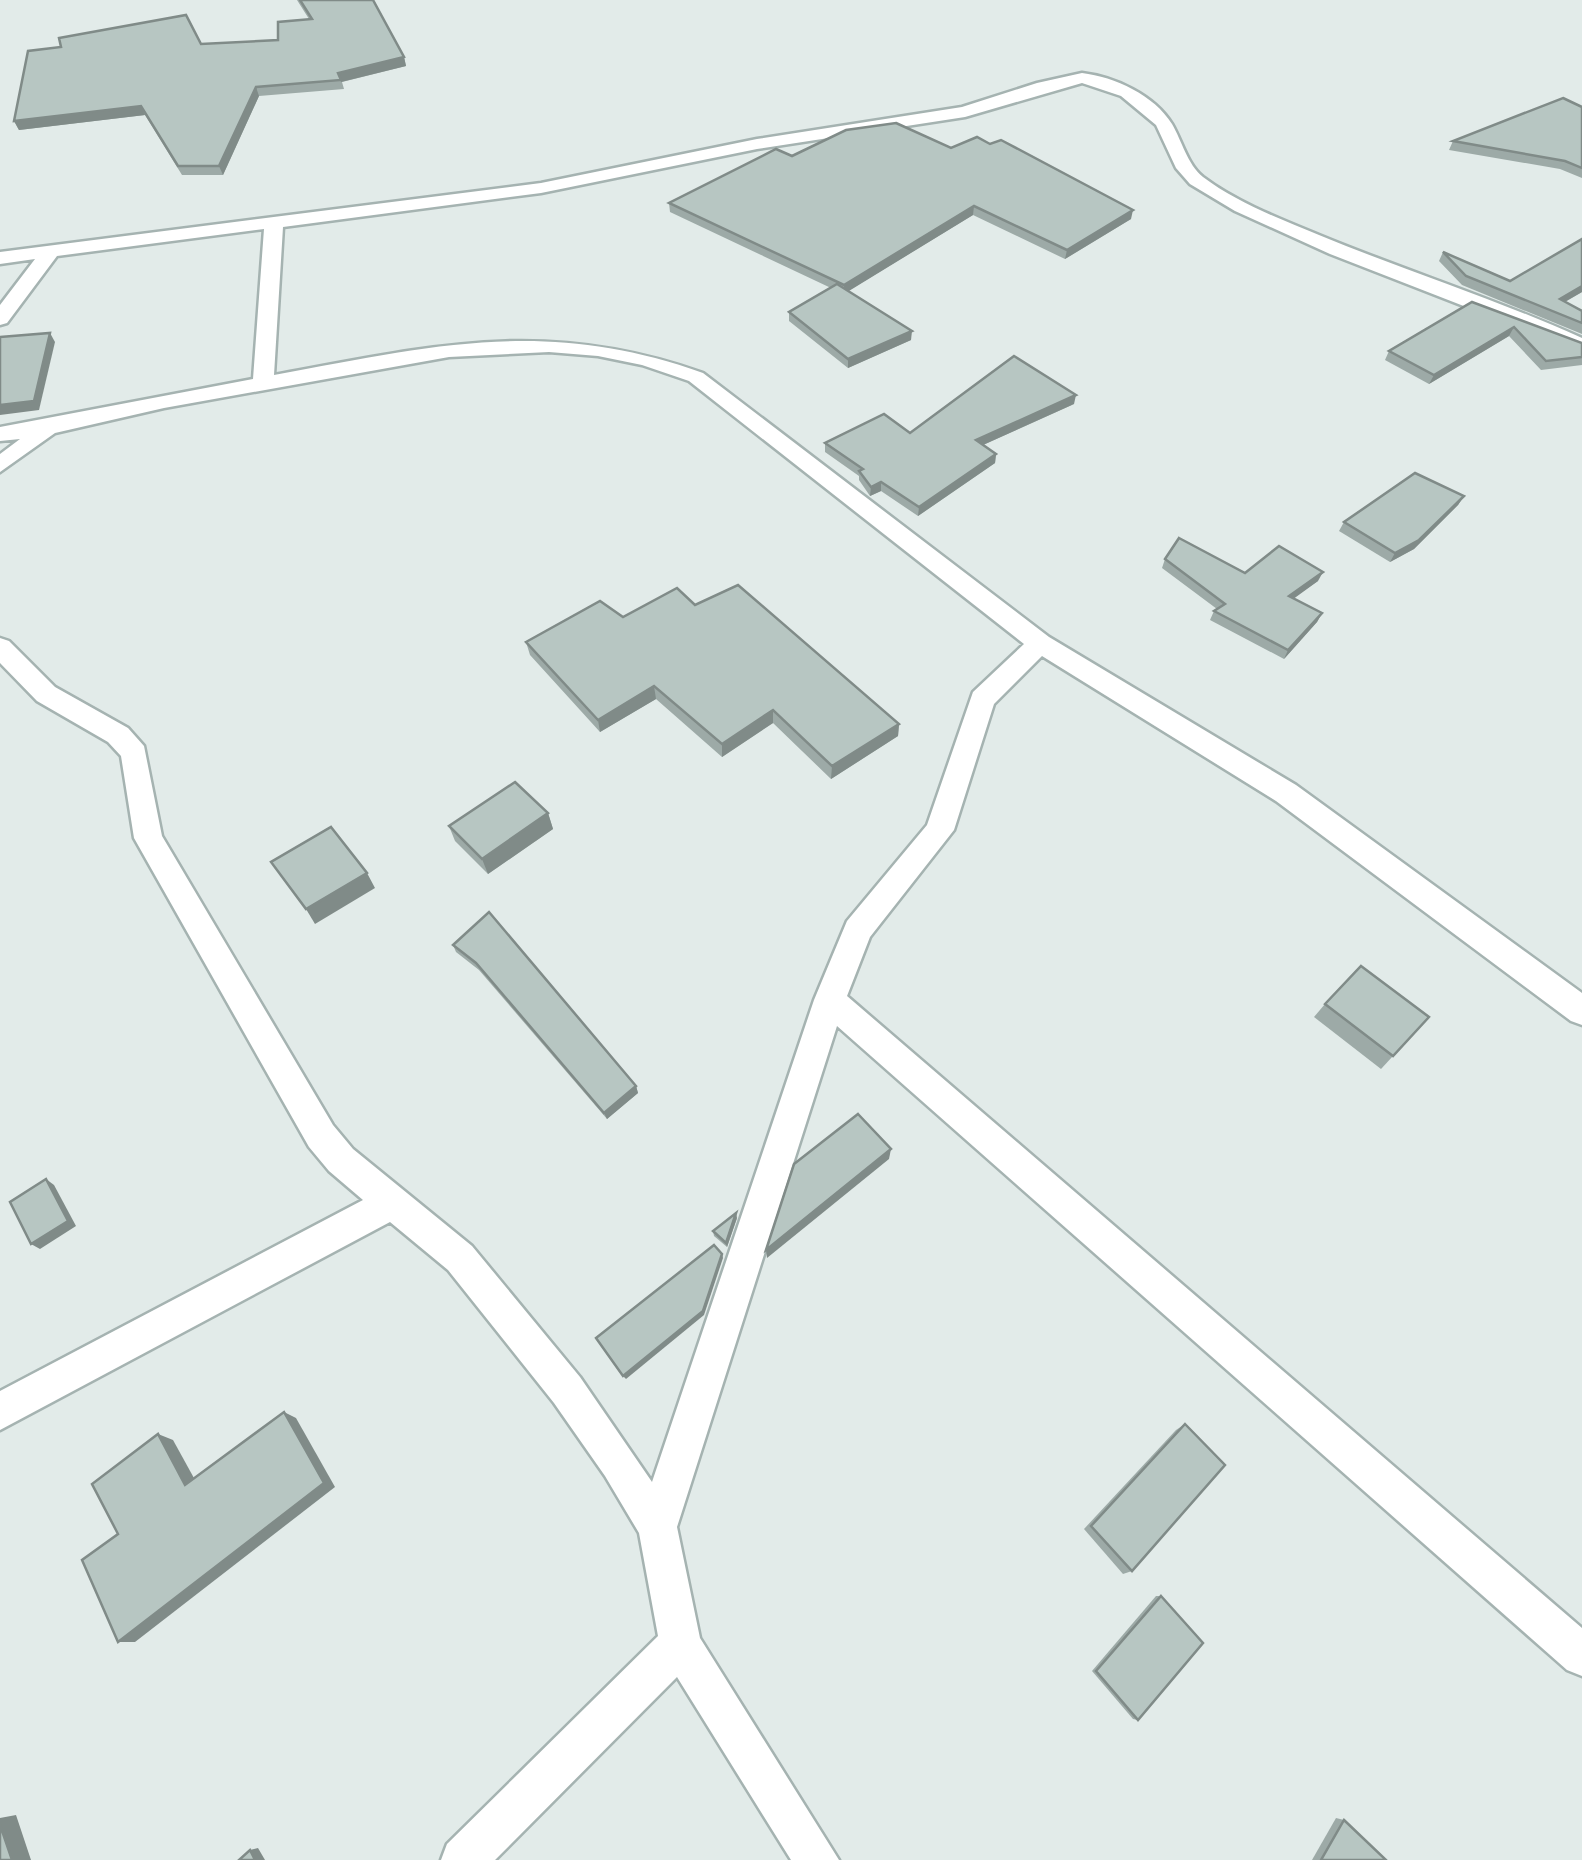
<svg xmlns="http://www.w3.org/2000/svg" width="1582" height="1860" font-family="Inter,sans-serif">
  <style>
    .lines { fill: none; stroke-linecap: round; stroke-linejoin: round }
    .minor-casing { stroke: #a5b3b1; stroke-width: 5 }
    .minor { fill: #fff; fill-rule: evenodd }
    .wall { fill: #9daaa7 }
    .shaded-wall { fill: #808b88 }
    .building { fill: #b7c6c2; stroke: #808b88; stroke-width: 2.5 }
  </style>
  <rect width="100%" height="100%" fill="#e2ebe9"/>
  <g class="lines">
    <g class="minor-casing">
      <path id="minor" d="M1082,73c33,4 72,22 90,51 10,17 15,40 31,53 33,25 77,42 116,58 87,36 177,64 263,103v14l-252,-98 -95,-43 -45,-27 -14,-16 -20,-43 -35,-29 -39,-13 -117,34 -208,32 -216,44 -258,34 -9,148c158,-29 272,-58 429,-2l346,264 247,148 286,208v32l-11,-4 -295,-220 -234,-145 -48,48 -40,126 -84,107 -23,59 735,632v48l-15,-6 -730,-644 -160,501 23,111 139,222h-48l-114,-183 -182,183h-54l6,-16 211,-208 -19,-103 -34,-57 -51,-73 -106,-133 -58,-48 -390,208v-39l363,-191 -34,-29 -20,-24 -175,-309 -13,-82 -13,-14 -71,-41 -37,-38v-25l9,3 46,46 73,41 16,18 18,90 171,289 20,24 119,97 108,131 72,105 162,-482 33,-79 80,-96 46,-133 51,-48 -335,-263 -47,-16 -44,-9 -49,-4 -100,5 -285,51 -109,25 -55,39v-18l20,-15 -20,2v-14l253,-48 11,-150 -207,27 -50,67 -7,2v-20l35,-46 -35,5v-12l541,-69 216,-44 205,-32 75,-24z"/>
    </g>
    <use href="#minor" class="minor"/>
  </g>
  <g class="wall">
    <path d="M297,0h76l31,57 2,9 -64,16 2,7 -85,7 -36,79h-41l-37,-60 -126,15 -5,-9 187,-77 77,-4 31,-21z"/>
    <path d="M1582,107v71l-22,-9 -111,-19 4,-9z"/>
    <path d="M951,148l180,71 -66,40 -92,-44 -125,76 63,49 -63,28 -59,-47v-9l42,-24 -161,-76 -1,-9 123,-47z"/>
    <path d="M1582,239v53l-17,10 17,8v24l-120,-49 -23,-24 4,-9 67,29z"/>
    <path d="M1472,302l110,41v22l-41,5 -32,-34 -80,48 -44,-24 4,-9z"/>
    <path d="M1074,404l-91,41 13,9 -1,9 -77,53 -37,-25 -11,5 -11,-16v-4l-34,-24v-9l85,-10z"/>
    <path d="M1464,496l-6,9 -44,44 -24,13 -51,-31 5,-9z"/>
    <path d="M1165,559l80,14 73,8 -25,17 29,15 -5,9 -33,37 -74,-39 4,-9 3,-2 -55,-41z"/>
    <path d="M695,605l204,119 -1,12 -67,43 -58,-56 -51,34 -66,-58 -56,33 -70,-77 -4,-13 97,-25z"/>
    <path d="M548,813l5,16 -65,45 -33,-33 -6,-15z"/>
    <path d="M453,945l183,141 2,7 -31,26 -128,-149 -23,-18z"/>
    <path d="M1325,1004l68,52 -12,13 -67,-52z"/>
    <path d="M737,1218l-10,29 -13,-11 -1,-5z"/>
    <path d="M1185,1424l-53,147 -9,3 -39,-45 92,-99z"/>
    <path d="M1156,1596h5l-23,124 -5,-1 -41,-48z"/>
    <path d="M1336,1818l8,2 42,40h-74z"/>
  </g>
  <g class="shaded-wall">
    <path d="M404,57l2,9 -65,16 -3,-9z"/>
    <path d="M256,87l3,9 -36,79 -4,-9z"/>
    <path d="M141,106l4,9 -126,15 -5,-9z"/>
    <path d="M974,206l-1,9 -129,79v-9z"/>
    <path d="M1133,210l-2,9 -66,40 2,-9z"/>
    <path d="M1582,286v6l-28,16 6,-9z"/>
    <path d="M1514,327l-5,9 -80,48 5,-9z"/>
    <path d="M912,331l-1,9 -63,28v-9z"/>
    <path d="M50,333l5,9 -16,68 -39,5v-10z"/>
    <path d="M1076,395l-2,9 -100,45 2,-9z"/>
    <path d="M996,454l-1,9 -77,53 1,-9z"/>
    <path d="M881,482v9l-11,5 1,-9z"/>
    <path d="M1464,496l-6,9 -44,44 -24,13 5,-9z"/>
    <path d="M1323,572l-5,9 -33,24 4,-9z"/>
    <path d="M1322,613l-5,9 -33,37 4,-9z"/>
    <path d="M654,686l2,13 -56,33 -2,-12z"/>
    <path d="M773,710v13l-51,34v-13z"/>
    <path d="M899,724l-1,12 -67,43 1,-13z"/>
    <path d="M548,813l5,16 -65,45 -6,-15z"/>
    <path d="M367,873l8,15 -60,36 -9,-15z"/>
    <path d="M636,1086l2,7 -31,26 -3,-6z"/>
    <path d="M891,1149l-2,10 -122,99 -1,-8z"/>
    <path d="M46,1179l8,6 22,41 -36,23 -9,-5z"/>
    <path d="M736,1213l1,5 -10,29 -1,-4z"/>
    <path d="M722,1254l1,4 -19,57 -78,64 -3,-3z"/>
    <path d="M284,1412l12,6 39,69 -200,155h-17z"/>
    <path d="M158,1434l15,6 27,49 -15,-4z"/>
    <path d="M16,1815l15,45h-19l-12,-35v-7z"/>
    <path d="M258,1848l7,12h-10l-5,-10z"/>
  </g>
  <g class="building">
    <path d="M300,0h73l31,57 -66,16 3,7 -85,7 -37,79h-41l-37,-60 -127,15 14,-70 33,-4 -2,-9 127,-23 15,29 77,-4v-18l34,-3z"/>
    <path d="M1563,98l19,9v61l-17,-7 -112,-20z"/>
    <path d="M896,123l55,25 26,-11 13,7 11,-4 132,70 -66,40 -93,-44 -130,79 -175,-82 107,-54 16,7 54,-26z"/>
    <path d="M1582,239v47l-22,13 22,12v12l-116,-47 -23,-24 67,29z"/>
    <path d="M837,284l75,47 -64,28 -59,-47z"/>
    <path d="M1472,302l110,41v14l-36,4 -32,-34 -80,48 -45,-24z"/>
    <path d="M50,333l-16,68 -34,4v-68z"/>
    <path d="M1014,356l62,39 -100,45 20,14 -77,53 -38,-25 -10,5 -12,-16 4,-2 -38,-26 59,-29 26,19z"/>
    <path d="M1415,473l49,23 -45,44 -24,13 -51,-31z"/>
    <path d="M1179,538l66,35 34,-27 44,26 -34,24 33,17 -34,37 -74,-39 11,-7 -60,-45z"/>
    <path d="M738,585l161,139 -67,42 -59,-56 -51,34 -68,-58 -56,34 -72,-78 74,-41 23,16 54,-29 18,17z"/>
    <path d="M515,782l33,31 -66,46 -33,-33z"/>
    <path d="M331,827l36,46 -61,36 -35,-47z"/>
    <path d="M489,912l147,174 -32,27 -128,-150 -23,-18z"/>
    <path d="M1361,966l68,51 -36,39 -68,-52z"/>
    <path d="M858,1114l33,35 -125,101 28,-86z"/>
    <path d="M46,1179l22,42 -37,23 -21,-42z"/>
    <path d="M736,1213l-10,30 -13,-12z"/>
    <path d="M714,1245l8,9 -19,57 -80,65 -27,-38z"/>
    <path d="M284,1412l40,71 -206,159 -36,-82 36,-26 -26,-50 66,-50 27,51z"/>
    <path d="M1185,1424l40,41 -93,106 -41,-45z"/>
    <path d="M1161,1596l42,47 -65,77 -42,-49z"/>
    <path d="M1344,1820l42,40h-65z"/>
    <path d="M0,1825l12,35h-12z"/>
    <path d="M250,1850l5,10h-16z"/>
  </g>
</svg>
